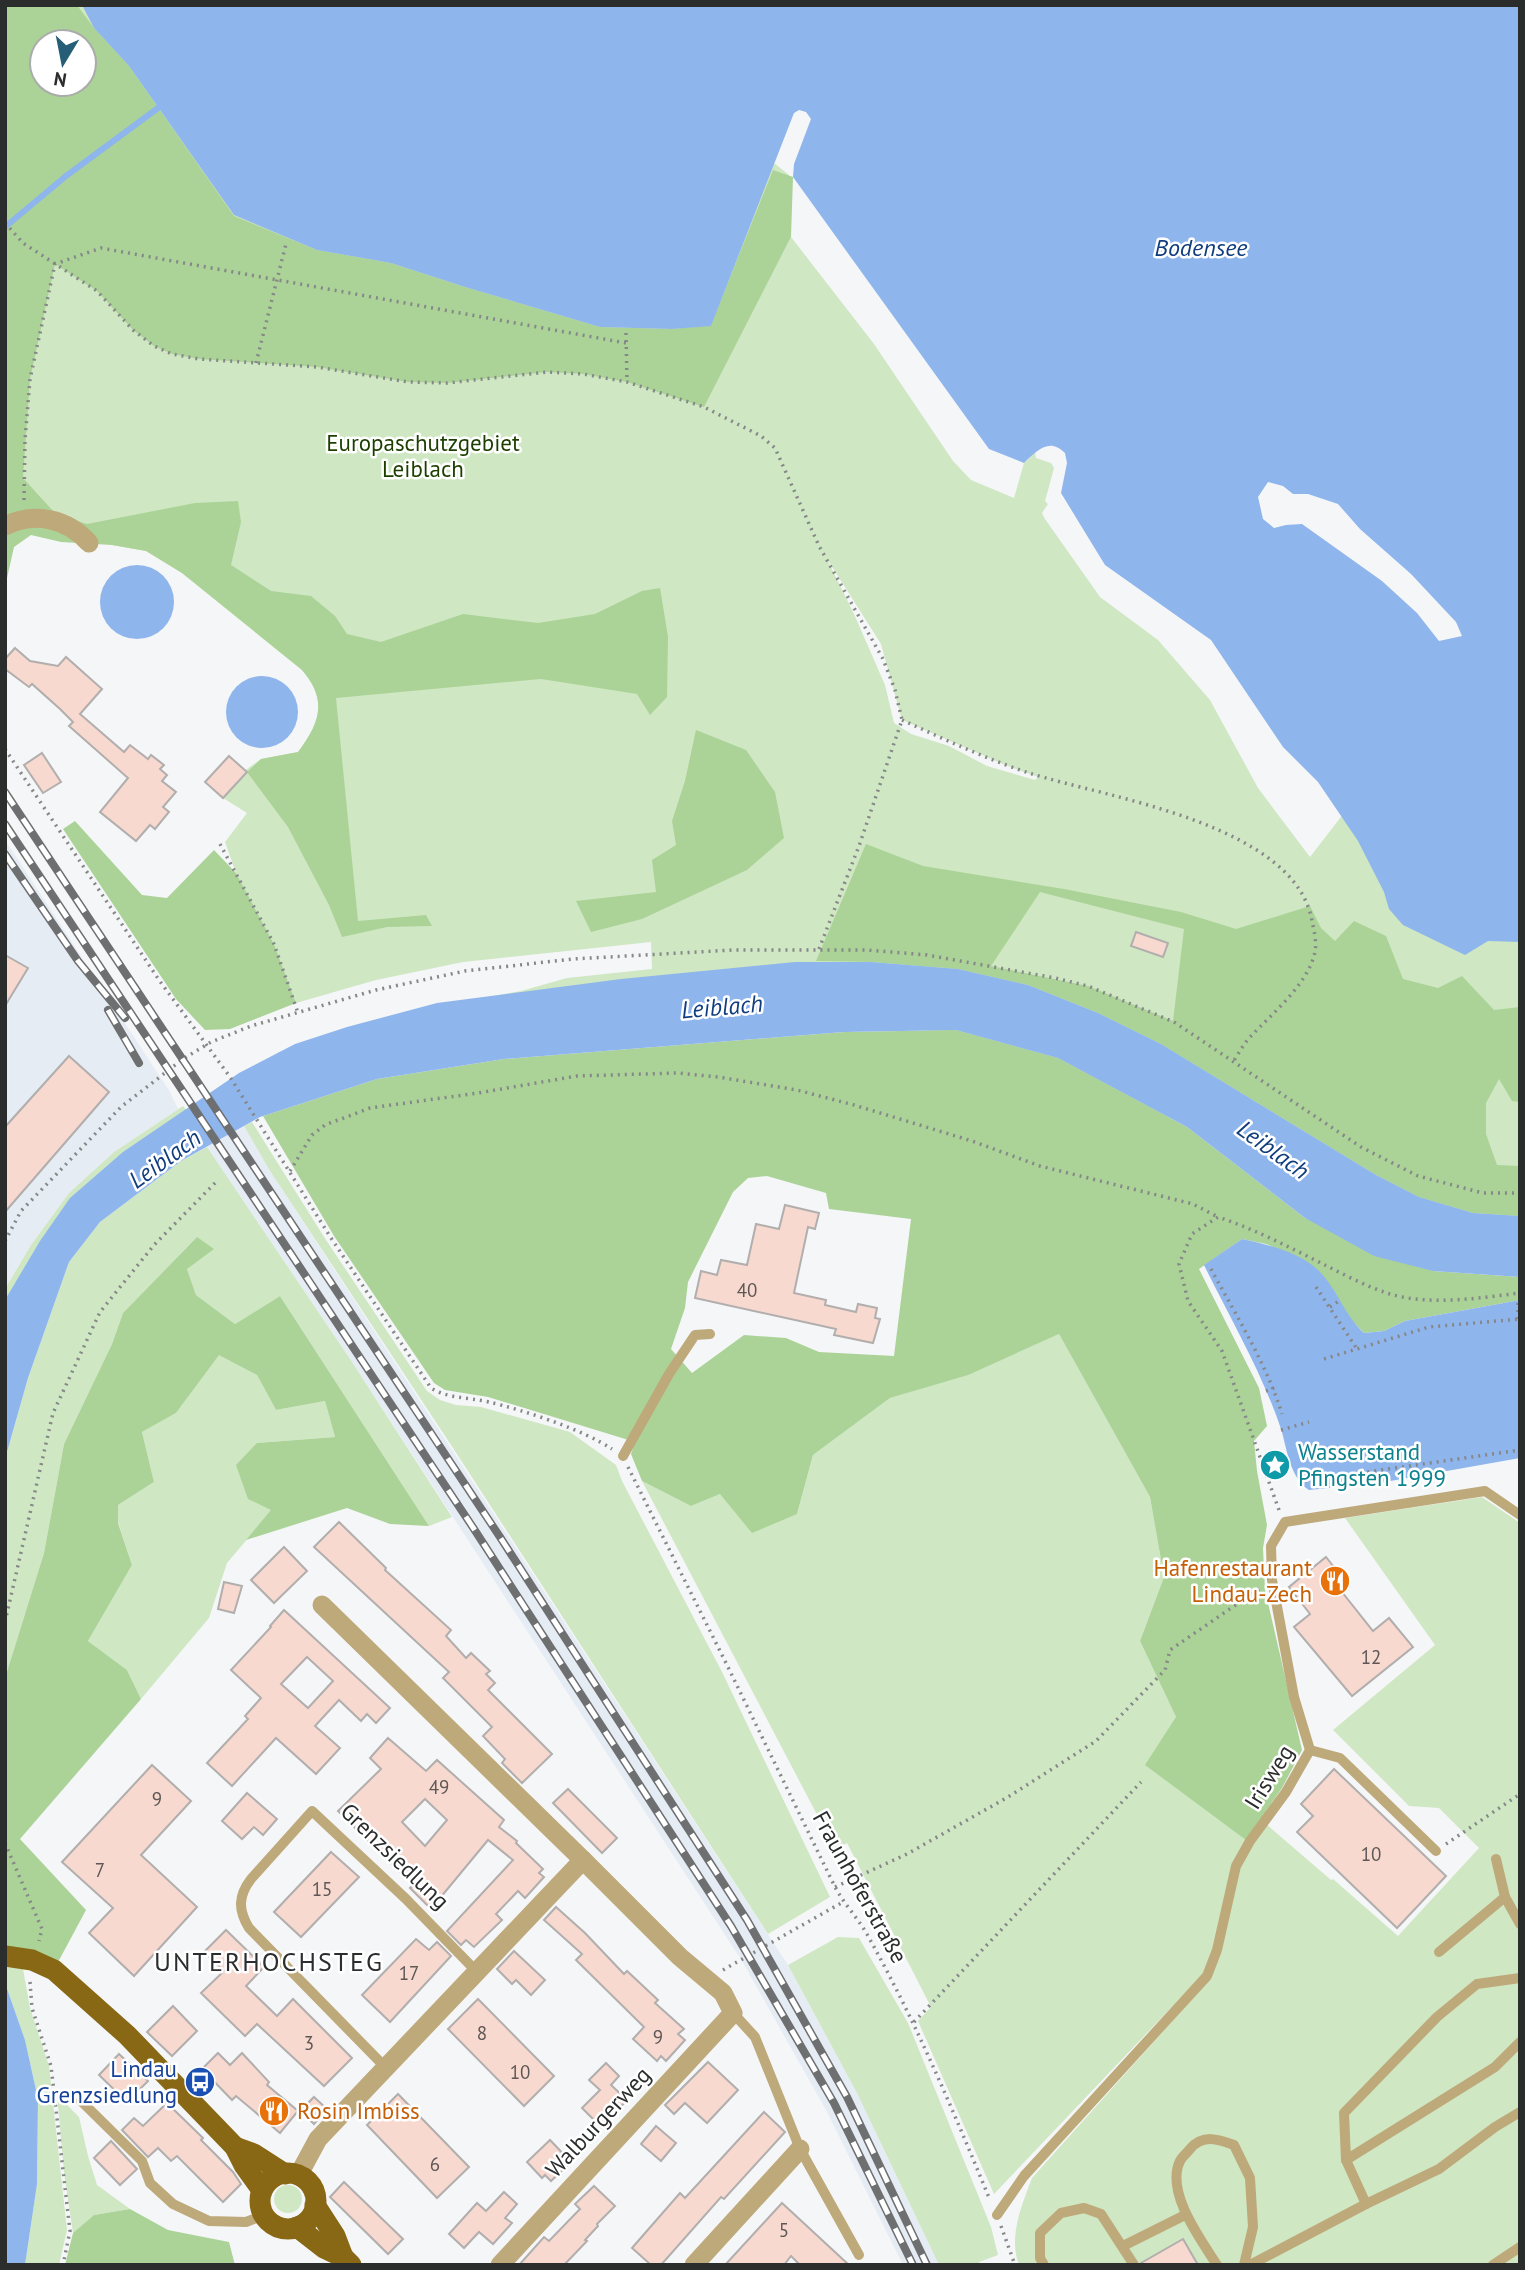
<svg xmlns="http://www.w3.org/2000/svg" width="1525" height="2270" font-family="'PT Sans',sans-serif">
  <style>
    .built { fill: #e6ecf4 }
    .green { fill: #cfe7c3; fill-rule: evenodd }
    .forest { fill: #abd397; fill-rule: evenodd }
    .water { fill: #8fb5ed; fill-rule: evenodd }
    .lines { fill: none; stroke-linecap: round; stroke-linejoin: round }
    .stream { stroke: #8fb5ed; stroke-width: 6 }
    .building { fill: #f7d9cf; stroke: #b1aead; stroke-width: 2; fill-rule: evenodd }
    .path { stroke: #868788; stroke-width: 3.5; stroke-dasharray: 2 5; stroke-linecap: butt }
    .lane { stroke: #bea97a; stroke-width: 10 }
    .street { stroke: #bea97a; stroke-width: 19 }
    .primary { stroke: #886814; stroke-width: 21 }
    .rail-casing { stroke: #6e6f70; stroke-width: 8 }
    .rail { stroke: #fff; stroke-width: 5; stroke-dasharray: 16; stroke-linecap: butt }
    .labels { text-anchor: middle; stroke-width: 5; stroke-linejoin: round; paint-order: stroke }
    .number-label { font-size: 19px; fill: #5e5755 }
    .park-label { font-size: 23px; fill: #1c3f00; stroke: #fff }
    .culture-label { font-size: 23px; fill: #0d838f; stroke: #fff; text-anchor: start }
    .food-label { font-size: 23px; fill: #c56008; stroke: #fff; text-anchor: end }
    .street-label { font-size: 23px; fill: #2b2c2c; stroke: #fff }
    .transit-label { font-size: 23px; fill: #164399; stroke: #fff; text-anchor: end }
    .water-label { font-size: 24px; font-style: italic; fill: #0f3d7e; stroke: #fff }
    .quarter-label { font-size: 26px; letter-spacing: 2px; fill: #2c2d2e; stroke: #fff }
  </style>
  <rect width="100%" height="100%" fill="#f5f6f8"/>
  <g class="built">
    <path d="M5,840l165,252 8,17 -64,43 -45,41 -38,52 -26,44z"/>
    <path d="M244,1126l26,45 518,794 69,128 82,172h-36l-77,-155 -84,-149 -390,-599 -145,-215z"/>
  </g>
  <g class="green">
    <path d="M5,5h118l651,158 15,12 -13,44 -71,185 86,-167 83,107 79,117 18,19 43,18 10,-35 11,-10 1,5 15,5 3,5 -9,33 3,3 -6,9 3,6 55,78 58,43 52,60 48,88 52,69 102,-132 108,-32v551l-669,-242 -579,93 -185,128 -82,147v-81l26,-44 38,-52 45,-41 69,-46 5,6 91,-60 143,-43 99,-18 46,-13 85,-9 -1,-27 -188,20 -87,18 -80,23 -22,-59 -38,-71 -11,-31 22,-29 -24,-15 20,-26 18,-13 37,-7c22,-29 30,-52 4,-82l-120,-97 -36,-22 -34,-6 -55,-30 -23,-25 -11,-6zM42,42h42v42h-42zM826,557l55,87 21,76 103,45 33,12 -3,3 -48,-14 -38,-20 -38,-12 -17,-11 -9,-38 -31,-71z"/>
    <path d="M252,1122l74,118 101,151 13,9 16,5 25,2 89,25 46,33 6,16 100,191 108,225 -62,37 -315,-486 -183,-277 -26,-45z"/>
    <path d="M207,1147l145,215 100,155 -23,9 -149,-230 -45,28 -39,-29 -9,-26 10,-32 -74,76 -11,31 -48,100 -20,109 -39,125v-219l23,-81 41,-116 31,-40 81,-61z"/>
    <path d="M1059,1334l91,163 14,80 -24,64 36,76 70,123 -33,109 -10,25 -209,220 -76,-173 13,-14 -84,-164 -12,6 -193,-368 49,25 29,-12 77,20 16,-59 77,-57 78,-24z"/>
    <path d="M219,1354l38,21 19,35 49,-9 10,36 -78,6 15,67 -45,53 -18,55 -68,81 -14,-29 -39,-29 44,-76 -14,-43v-17l36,-23 -12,-50 34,-19z"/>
    <path d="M1482,1497l38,26v742h-501c-11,-29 3,-60 13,-87l178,-199 29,-111 27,-44 65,56 2,-1 65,57 81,-88 -40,-40 -30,-2 -76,-76 102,-85 -90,-127z"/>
    <path d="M838,1937l21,1 49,85 83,204 7,28 -19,7 1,3h-41l-82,-172 -69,-128z"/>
    <path d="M5,1967l18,2 7,39 19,58 18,164 -8,35h-34l12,-81 1,-85 -13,-59 -20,-57z"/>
    <path d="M57,2095l22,22 9,39 9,29 33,24 -36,6 -21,18 -9,-61z"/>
    <circle cx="288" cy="2199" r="14"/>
  </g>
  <g class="forest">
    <path d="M5,5h72l17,23 35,38 105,150 83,34 74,13 74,24 135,40 72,2 39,-4 62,-155 20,7 -2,60 -87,170 -77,-25 -44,-8 -36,-2 -100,11 -39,-1 -91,-15 -118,-8 -27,-5 -18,-8 -21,-16 -36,-39 -42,-27 -25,115 -7,99 34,37 30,9 108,-21 43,-2 3,21 -10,43 40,26 40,5 24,20 12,18 34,8 82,-28 75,9 57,-9 47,-23 18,-3 8,49 -1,60 -17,18 -13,-21 -96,-15 -205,19 22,223 68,-6 6,11 -45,1 -45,10 -13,-32 -41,-78 -41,-55 14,-13 37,-7c22,-29 30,-52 4,-82l-120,-97 -36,-22 -34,-6 -51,-3 -30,-7 -17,12 -9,40zM42,42h42v42h-42z"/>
    <path d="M696,730l50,20 29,42 9,46 -37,32 -105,49 -51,13 -15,-31 80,-9 -4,-32 24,-15 -4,-24 13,-40z"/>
    <path d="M75,821l67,74 25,3 47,-48 22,23 38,71 22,59 -66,26 -25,1 -29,-31 -113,-170z"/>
    <path d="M866,844l57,22 141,23 117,23 55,17 74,-23 11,22 14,13 19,-20 32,15 17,43 35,9 24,-12 32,34 26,-3v95l-8,-1 -13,-22 -13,24v31l11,31 23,1v50l-47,-3 -54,-16 -43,-22 -215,-131 -63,-31 -70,-28 -70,-16 -87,-7 -55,-1zM1040,892l144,37 -11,92 -85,-35 -97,-20z"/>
    <path d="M956,1030l102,28 129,69 118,91 128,53 87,6v23l-115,21 -21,10 -20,2 -13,-13 -12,-19 -46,-46 -27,-11 -24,-5 -43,30 60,119 8,38 -13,15 3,30 10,54 -4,23 2,42 37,160 -20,38 -36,52 -101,-75 31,-48 -36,-76 24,-64 -14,-80 -91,-163 -91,41 -78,23 -77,57 -16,59 -45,19 -32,-39 -29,12 -49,-25 -11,-27 4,-12 -147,-45 -43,-7 -11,-7 -100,-147 -71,-120 114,-37 127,-20 340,-27zM767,1176l59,17 3,16 82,10 -17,137 -75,-4 -33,-14 -42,-3 -52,38 -21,-24 14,-41 3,-26 45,-90 15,-14z"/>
    <path d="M197,1237l17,12 -27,20 9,26 39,29 45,-28 149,230 -39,-2 -43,-16 -101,32 25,-30 -23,-11 -12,-34 21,-22 78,-6 -10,-36 -49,9 -19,-35 -38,-20 -43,58 -34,19 12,50 -36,23v18l14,42 -44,76 39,29 14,29 -121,140 66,71 -29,54 -52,-15v-271l39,-125 20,-109 48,-100 11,-31z"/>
    <path d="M130,2209l38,21 61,12 6,23h-170l8,-32 21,-18z"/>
  </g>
  <g class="water">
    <path d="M82,5h1438v937l-32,-1 -23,14 -62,-30 -14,-16 -5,-17 -26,-51 -40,-59 -35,-35 -72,-107 -106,-75 -44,-72 6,-30 -2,-10c-16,-16 -28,-2 -41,10l-35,-14 -196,-272 1,-13 17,-45 -5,-7 -7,-2 -5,3 -83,213 -39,3 -72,-2 -135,-40 -74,-24 -74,-13 -83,-35 -105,-149 -35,-38zM1268,482l15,4 10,8h15l30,10 22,25 51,45 45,48 6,14 -23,5 -22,-28 -35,-32 -80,-57 -16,1 -12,3 -11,-9 -5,-22z"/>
    <circle cx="137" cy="602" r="37"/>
    <circle cx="262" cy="712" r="36"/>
    <path d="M795,962h76l87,7 70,16 70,28 63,31 215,131 43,22 54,16 47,3v61l-87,-6 -59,-15 -69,-38 -118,-91 -129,-69 -102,-28 -112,2 -340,27 -127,20 -117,38 -79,44 -81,61 -31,40 -41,116 -23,81v-159l35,-59 30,-43 53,-46 116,-79 56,-29 52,-17 90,-24 184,-24z"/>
    <path d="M1242,1239c24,5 57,13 76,31 19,18 26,45 46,63l20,-2 21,-10 115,-21v158l-141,25 -70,7c-18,-11 -22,-39 -27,-58 -19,-58 -51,-112 -78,-167z"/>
    <path d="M5,1983l20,57 13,59 -1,85 -12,81h-20z"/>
  </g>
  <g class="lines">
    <path class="stream" d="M5,227l61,-51 92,-68"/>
  </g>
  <g class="building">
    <path d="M15,648l15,13 28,5 8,-9 36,32 -22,25 44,38 6,-7 18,14 3,-4 13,10 -4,4 7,6 -5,6 14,11 -13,15 6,5 -14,17 -5,-4 -14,16 -36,-29 28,-34 -59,-52 4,-4 -13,-13 -28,-25 -3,3 -24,-18v-10z"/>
    <path d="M42,753l19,29 -18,11 -19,-28z"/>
    <path d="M229,756l18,16 -24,26 -18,-16z"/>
    <path d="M1136,932l32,11 -5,14 -32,-11z"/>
    <path d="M5,955l23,13 -23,38z"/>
    <path d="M69,1056l40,36 -104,120v-85z"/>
    <path d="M785,1205l34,8 -4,16 -7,-2 -14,66 32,7 -1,5 31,7 2,-8 19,4 -2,10 5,1 -7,24 -39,-8 2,-6 -141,-31 6,-27 16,4 4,-15 26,5 9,-41 23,5z"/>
    <path d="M339,1522l47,46 -1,2 66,60 -5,6 20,22 5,-5 19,18 -4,3 9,9 -7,7 64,64 -30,29 -20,-20 3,-4 -22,-23 9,-9 -49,-49 6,-6 -135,-125z"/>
    <path d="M284,1547l23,24 -33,32 -23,-23z"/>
    <path d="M1326,1557l23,29 -7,6 31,39 16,-13 24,29 -61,49 -58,-69 16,-13 -21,-27z"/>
    <path d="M224,1582l18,4 -8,27 -16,-4z"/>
    <path d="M284,1610l106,98 -14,15 -9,-9 -6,7 -22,-21 -24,26 25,22 -24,26 -40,-36 -44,48 -25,-23 41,-44 -3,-3 16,-18 -30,-28 40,-43 -1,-1zM307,1657l26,24 -25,27 -27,-24z"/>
    <path d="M388,1738l38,33 11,-11 67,60 -5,7 18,14 -1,2 27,26 -4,4 5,4 -19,21 -7,-7 -22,23 6,6 -28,27 -8,-7 -5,5 -14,-14 66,-71 -25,-20 -57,69 -21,-21 3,-3 -75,-74 43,-42 -11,-11zM425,1799l22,21 -22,26 -23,-24z"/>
    <path d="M152,1765l39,36 -50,54 56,52 -63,69 -45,-43 24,-25 -51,-46z"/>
    <path d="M1334,1769l112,107 -49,52 -100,-96 16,-16 -12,-12z"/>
    <path d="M568,1789l49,49 -15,15 -49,-50z"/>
    <path d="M247,1793l30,26 -14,16 -9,-8 -12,12 -20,-18z"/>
    <path d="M331,1852l28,25 -58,60 -27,-25z"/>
    <path d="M556,1907l29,26 39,41 3,-3 31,29 -3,3 29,26 -6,5 7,6 -19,21 -5,-5 -4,5 -24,-22 11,-12 -68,-67 6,-6 -38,-34z"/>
    <path d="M226,1930l38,37 -18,19 31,30 16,-17 59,59 -28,28 -67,-62 -12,12 -44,-43 23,-22 -20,-19z"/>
    <path d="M416,1939l13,11 8,-8 14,14 -61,66 -28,-27z"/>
    <path d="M514,1951l31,29 -14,15 -15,-15 -4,4 -15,-15z"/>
    <path d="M478,1999l76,77 -30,30 -76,-77z"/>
    <path d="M173,2006l24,25 -25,25 -25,-24z"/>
    <path d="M218,2053l12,12 12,-12 27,29 -2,3 31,26 -18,22 -44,-37 -4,4 -30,-31z"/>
    <path d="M119,2054l29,27 -21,21 -28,-27z"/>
    <path d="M708,2062l30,28 -31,33 -22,-20 -11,11 -9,-9z"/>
    <path d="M606,2063l13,13 -8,9 16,15 -26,27 -19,-19 18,-18 -11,-10z"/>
    <path d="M398,2094l71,73 -32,31 -70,-73z"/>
    <path d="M314,2097l13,12 -13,15 -14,-13z"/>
    <path d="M167,2103l36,35 -2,2 32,32 8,12 -18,18 -46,-46 -6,5 -13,-13 -10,9 -26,-27 12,-12 9,8z"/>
    <path d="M764,2112l21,20 -61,67 -3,-2 -60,68h-10l-19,-17 48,-55 5,5z"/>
    <path d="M656,2126l20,17 -15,18 -20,-17z"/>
    <path d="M550,2140l21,22 -20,19 -6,-6 -3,3 -15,-16z"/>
    <path d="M111,2141l26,28 -17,16 -26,-27z"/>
    <path d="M344,2182l59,57 -15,15 -58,-57z"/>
    <path d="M594,2186l21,20 -18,18 1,2 -13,14 2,1 -23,24h-45l25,-28 5,4 31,-32 -5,-5z"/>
    <path d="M504,2192l13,12 -12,14 7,5 -19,21 -14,-12 -15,16 -15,-14 28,-31 9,8z"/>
    <path d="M782,2203l67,62h-49l-9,-9 -7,9h-59z"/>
    <path d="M1183,2239l15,26h-57v-2z"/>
  </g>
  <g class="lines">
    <g class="path">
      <path d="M5,223l18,20 74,48 36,39 21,16 18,8 27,5 118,8 91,15 39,1 100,-11 36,2 44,8 77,25 57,29 14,12 44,98 64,113 12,31 7,30 -43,126 -40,103"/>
      <path d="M626,333l1,49"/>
      <path d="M256,363l30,-119"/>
      <path d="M24,500l1,-60 5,-61 25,-115 46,-16 525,95"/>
      <path d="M902,720c42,19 84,39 127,53 79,25 266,51 283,148 2,9 5,22 3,31 -7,32 -42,61 -64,84 -7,7 -12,17 -18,26"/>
      <path d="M5,749l154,231 71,97 101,161 100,150c18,11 37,9 58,14 34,8 95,28 123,47"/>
      <path d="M220,844l54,100 24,69"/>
      <path d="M290,1171l22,-36 13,-10 45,-17 108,-15 99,-17 100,-3 41,4 79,13 57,15 118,36 68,25 153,38 25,13"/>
      <path d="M5,1241l16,-30 100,-104 62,-48 28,-17 40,-16 125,-36 89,-19 108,-12 160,-9h134l60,5 128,23 33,8 86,36 187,125 57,29 65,17h37"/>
      <path d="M1211,1269c26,48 55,94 71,145"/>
      <path d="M1316,1287l41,62"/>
      <path d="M1330,1307l9,-6"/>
      <path d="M1518,1319v-19"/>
      <path d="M1324,1359l105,-32 91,-8"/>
      <path d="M1266,1391l8,-3"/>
      <path d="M1281,1430l28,-8"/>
      <path d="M628,1467l99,198 108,222c9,17 23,31 33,49 47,84 85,174 122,264"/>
      <path d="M1305,1481l215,-31"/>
      <path d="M1379,1483l1,-13"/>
      <path d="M1279,1510l-57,-159 -34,-50 -9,-37 13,-30 26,-17c36,12 69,29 103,46 22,11 46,24 69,31 41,12 88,4 130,-1"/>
      <path d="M5,1622l48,-209 47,-101 54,-67 62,-63"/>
      <path d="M5,1843l37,86 -3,12"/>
      <path d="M1446,1844l74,-50"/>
      <path d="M835,1887l72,-33 101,-57 88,-56 69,-71 5,-20 89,-61"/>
      <path d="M723,1970l120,-68"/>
      <path d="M30,1982l2,26 19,58 19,165 -7,34"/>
      <path d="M914,2022l227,-240"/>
      <path d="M1001,2226l14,39"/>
    </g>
    <g class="lane">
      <path d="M623,1456l46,-82 26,-39 15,-1"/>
      <path d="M1310,1750l30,8 96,93"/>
      <path d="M1496,1859l9,38 15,27"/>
      <path d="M1439,1952l66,-55"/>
      <path d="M733,2013l22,24 45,112 59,106"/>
      <path d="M386,2068l-137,-140c-11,-18 -11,-32 2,-49l61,-68 94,88 71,73"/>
      <path d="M81,2101l61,60 8,22 23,21 36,17 37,1 18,-7"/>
      <path d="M1346,2160l149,-93 25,-25"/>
      <path d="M1366,2204l73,-35 56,-42 25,-15"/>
      <path d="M997,2215l27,-39 183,-200 10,-26 19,-84 14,-25 36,-49 24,-42 -16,-53 -22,-117 -1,-34 14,-24 200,-31 35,24"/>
      <path d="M1123,2246l62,-31"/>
      <path d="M1044,2265l-4,-7v-25l21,-20 23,-5 17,6 33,51"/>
      <path d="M1217,2265c-16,-25 -52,-73 -37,-104 2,-4 7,-8 10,-12 13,-15 28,-10 44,-4l16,33 3,49 -9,38"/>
      <path d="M1250,2265l116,-61 -20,-44 -2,-47 93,-96 40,-33 43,-6"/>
      <path d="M1493,2265l27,-18"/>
    </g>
    <g class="street">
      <path d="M5,526c30,-15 63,-7 84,17"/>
      <path d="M322,1605l261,255"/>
      <path d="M298,2176l20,-37 265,-279 97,97 43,36 10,20 -233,252"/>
      <path d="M694,2265l106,-116"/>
    </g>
    <g class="primary">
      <path d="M5,1956l27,4 22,10 73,65 108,112 9,18 18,25"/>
      <path d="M235,2147l19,7 31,20"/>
      <circle cx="288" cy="2201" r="28"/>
      <path d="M315,2205l20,31 8,21"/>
      <path d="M297,2227l27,21 19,9 8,8"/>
    </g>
    <g class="rail-casing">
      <g id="rail">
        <path d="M5,792l495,745 247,383 100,177 80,168"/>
        <path d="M5,824l469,705 257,397 103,177 79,162"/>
        <path d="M5,854l73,107 47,57"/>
        <path d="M108,1010l31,53"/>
      </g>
    </g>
    <use href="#rail" class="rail"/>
  </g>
  <defs>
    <g id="sight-disc" transform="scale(1.575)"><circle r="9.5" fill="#0f9aa8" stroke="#fff"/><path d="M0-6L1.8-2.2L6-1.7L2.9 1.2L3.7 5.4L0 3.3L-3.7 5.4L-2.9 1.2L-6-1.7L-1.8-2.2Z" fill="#fff"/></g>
    <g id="restaurant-disc" transform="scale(1.575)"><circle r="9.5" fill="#e8710a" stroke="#fff"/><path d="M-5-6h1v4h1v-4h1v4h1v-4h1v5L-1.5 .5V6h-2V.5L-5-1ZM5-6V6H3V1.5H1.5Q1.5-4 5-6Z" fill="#fff"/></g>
    <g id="bus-disc" transform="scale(1.575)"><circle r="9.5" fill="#1a4fb4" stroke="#fff"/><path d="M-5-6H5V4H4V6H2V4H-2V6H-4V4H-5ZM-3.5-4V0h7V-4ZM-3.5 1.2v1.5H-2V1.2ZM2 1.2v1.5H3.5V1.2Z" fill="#fff"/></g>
  </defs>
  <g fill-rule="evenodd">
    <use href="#sight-disc" x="1275" y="1465"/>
    <use href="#restaurant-disc" x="1335" y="1581"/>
    <use href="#bus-disc" x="200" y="2082"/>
    <use href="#restaurant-disc" x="274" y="2111"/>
  </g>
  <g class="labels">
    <g class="number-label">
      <text x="747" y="1297">40</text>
      <text x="1371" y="1664">12</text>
      <text x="439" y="1794">49</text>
      <text x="157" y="1806">9</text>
      <text x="1371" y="1861">10</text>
      <text x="100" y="1877">7</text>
      <text x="322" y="1896">15</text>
      <text x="409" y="1980">17</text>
      <text x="482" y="2040">8</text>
      <text x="658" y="2044">9</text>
      <text x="309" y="2050">3</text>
      <text x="520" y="2079">10</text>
      <text x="435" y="2171">6</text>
      <text x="784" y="2237">5</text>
    </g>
    <g class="park-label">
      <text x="423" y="451">Europaschutzgebiet<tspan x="423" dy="26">Leiblach</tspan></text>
    </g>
    <g class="culture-label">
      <text x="1298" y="1460">Wasserstand<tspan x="1298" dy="26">Pfingsten 1999</tspan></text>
    </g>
    <g class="food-label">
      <text x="1312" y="1576">Hafenrestaurant<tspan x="1312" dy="26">Lindau-Zech</tspan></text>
      <text x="297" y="2119" text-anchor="start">Rosin Imbiss</text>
    </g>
    <g class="street-label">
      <text transform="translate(1269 1777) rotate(-58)" y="8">Irisweg</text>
      <text transform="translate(395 1856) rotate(44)" y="8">Grenzsiedlung</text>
      <text transform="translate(860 1887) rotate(61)" y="8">Fraunhoferstraße</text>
      <text transform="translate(598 2122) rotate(-47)" y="8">Walburgerweg</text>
    </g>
    <g class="transit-label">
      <text x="177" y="2077">Lindau<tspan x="177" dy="26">Grenzsiedlung</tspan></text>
    </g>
    <g class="water-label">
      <text x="1201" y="256">Bodensee</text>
      <text transform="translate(722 1007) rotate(-5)" y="8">Leiblach</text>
      <text transform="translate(1273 1150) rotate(36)" y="8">Leiblach</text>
      <text transform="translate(165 1159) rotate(-36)" y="8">Leiblach</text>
    </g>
    <g class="quarter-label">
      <text x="269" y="1971">UNTERHOCHSTEG</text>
    </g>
  </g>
  <rect width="1525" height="2270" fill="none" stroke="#2b2c2c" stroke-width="14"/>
  <g transform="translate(63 63) rotate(190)"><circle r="33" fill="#ffffff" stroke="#aaabab" stroke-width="2"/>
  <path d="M0-5L12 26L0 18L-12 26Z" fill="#265d77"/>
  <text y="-10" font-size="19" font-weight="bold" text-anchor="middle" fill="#2b2c2c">N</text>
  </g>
</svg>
